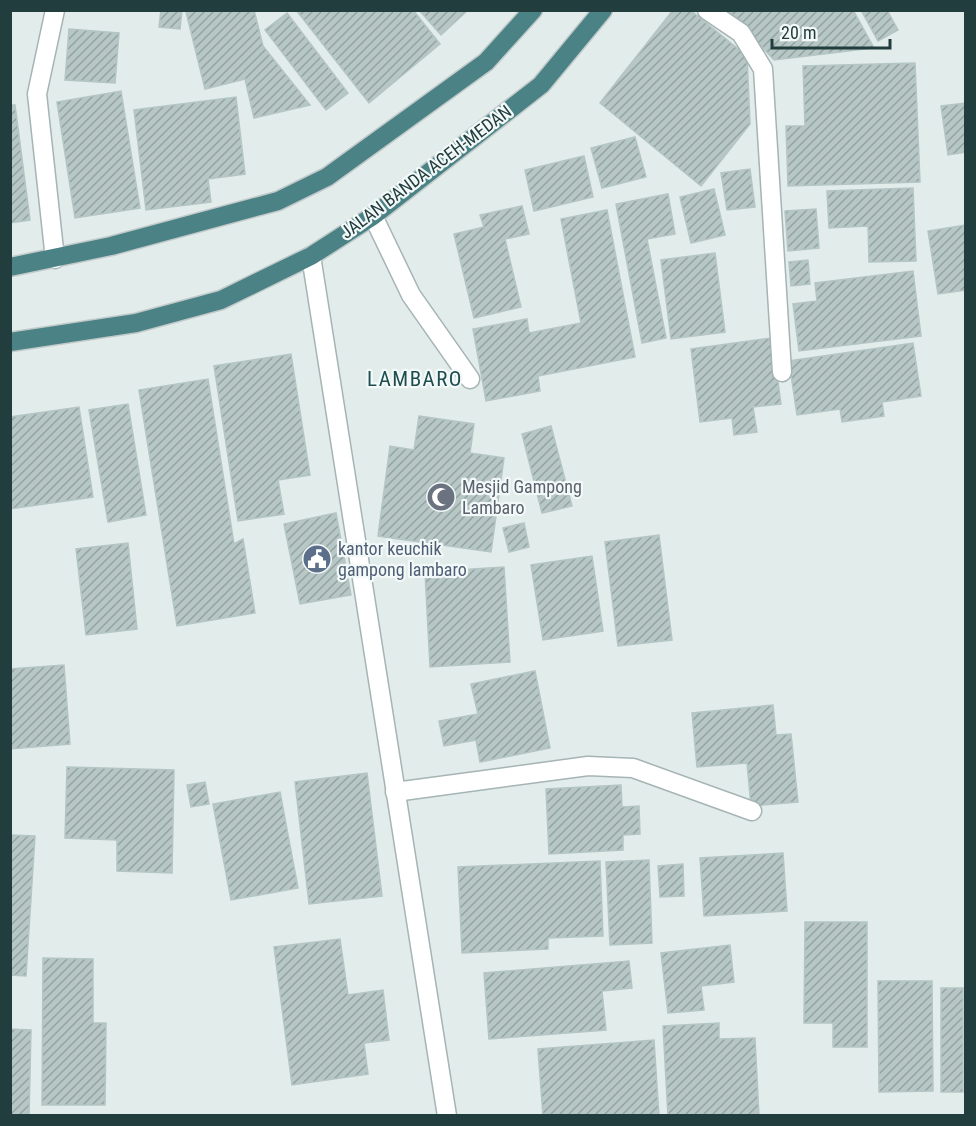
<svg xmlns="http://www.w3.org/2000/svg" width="976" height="1126" font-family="'Roboto Condensed',sans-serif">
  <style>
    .building { fill: url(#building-hatch); stroke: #b4c6c4; stroke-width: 1.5 }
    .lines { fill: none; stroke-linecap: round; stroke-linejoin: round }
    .service-casing { stroke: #a5b4b4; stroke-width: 21 }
    .minor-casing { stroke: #a5b4b4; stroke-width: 21 }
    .trunk-casing { stroke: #c1c9c9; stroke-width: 21 }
    .service { stroke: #fff; stroke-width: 18 }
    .minor { stroke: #fff; stroke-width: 18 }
    .trunk { stroke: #4a8286; stroke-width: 18 }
    .labels { text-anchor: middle; stroke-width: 4.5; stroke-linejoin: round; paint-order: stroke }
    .street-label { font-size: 18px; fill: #223d3e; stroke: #f3f9f8 }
    .worship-label { font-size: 18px; fill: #5b616d; stroke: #f3f9f8; text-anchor: start }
    .service-label { font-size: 18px; fill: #4e5e75; stroke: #f3f9f8; text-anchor: start }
    .quarter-label { font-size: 21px; letter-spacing: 1.5px; fill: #1e4d50; stroke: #f3f9f8 }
  </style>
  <defs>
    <pattern id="building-hatch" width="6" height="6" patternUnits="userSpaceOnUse" patternTransform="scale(1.5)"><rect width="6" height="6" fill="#b7c7c5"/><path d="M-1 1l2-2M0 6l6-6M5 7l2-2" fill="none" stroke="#94a3a1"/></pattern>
  </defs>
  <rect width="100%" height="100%" fill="#e2eceb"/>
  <g class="building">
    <path d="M161,10h21l-2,19 -21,-2z"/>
    <path d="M191,10h63l9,36 47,59 -56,13 -9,-39 -40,10 -19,-77z"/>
    <path d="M296,10h117l27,34 -71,59z"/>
    <path d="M419,10h49l-27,25z"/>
    <path d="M673,10h17l57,46 3,68 -49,62 -101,-83z"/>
    <path d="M728,10h125l21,38 -100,12z"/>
    <path d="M861,10h26l11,20 -20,11z"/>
    <path d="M287,13l61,80 -22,17 -61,-80z"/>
    <path d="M69,29l50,4 -4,50 -50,-3z"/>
    <path d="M915,63l5,119 -132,4 -2,-60h19l-2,-60z"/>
    <path d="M121,91l19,117 -65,10 -18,-116z"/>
    <path d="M236,97l9,77 -37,5 3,23 -65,8 -12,-100z"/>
    <path d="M966,103v49l-18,3 -7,-49z"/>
    <path d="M10,105h5l15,115 -20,3z"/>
    <path d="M635,137l11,40 -44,11 -11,-40z"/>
    <path d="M584,156l9,41 -59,14 -9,-41z"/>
    <path d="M750,169l5,38 -28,3 -6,-37z"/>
    <path d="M913,188l3,73 -47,1 -1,-36 -39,2 -2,-37z"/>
    <path d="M714,189l11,46 -34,8 -11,-46z"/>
    <path d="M668,194l7,40 -28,5 19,99 -24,5 -26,-139z"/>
    <path d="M522,206l7,28 -24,5 16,68 -47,11 -20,-84 30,-7 -4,-12z"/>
    <path d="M816,209l3,39 -31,3 -3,-40z"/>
    <path d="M607,210l28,147 -97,19 2,15 -54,10 -13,-72 54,-10 2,14 52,-10 -20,-104z"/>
    <path d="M966,225v65l-28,4 -10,-63z"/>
    <path d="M715,253l10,79 -54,7 -10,-79z"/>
    <path d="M808,260l2,24 -19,2 -2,-24z"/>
    <path d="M913,271l8,65 -122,15 -6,-47 24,-3 -2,-18z"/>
    <path d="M772,338l9,66 -28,3 4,25 -23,3 -2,-17 -32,4 -9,-73z"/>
    <path d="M913,343l8,53 -39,6 2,14 -42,6 -2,-13 -43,6 -8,-54z"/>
    <path d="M291,354l19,121 -32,5 6,34 -46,7 -24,-155z"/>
    <path d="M208,379l26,165 9,-5 12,74 -78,13 -38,-236z"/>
    <path d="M128,404l18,111 -38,7 -19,-112z"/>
    <path d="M79,407l14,90 -83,12v-92z"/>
    <path d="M419,416l55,8 -4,29 34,5 -13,94 -113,-16 12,-90 24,4z"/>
    <path d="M551,426l21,80 -30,7 -20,-79z"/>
    <path d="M336,513l15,82 -51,9 -16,-80z"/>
    <path d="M524,523l5,24 -20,5 -6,-24z"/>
    <path d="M659,535l13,105 -54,6 -13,-104z"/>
    <path d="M128,543l9,86 -51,6 -10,-86z"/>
    <path d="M592,556l11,75 -60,9 -12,-75z"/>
    <path d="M504,567l6,95 -80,5 -5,-95z"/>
    <path d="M64,665l6,79 -60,5v-80z"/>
    <path d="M535,671l15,77 -70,14 -4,-22 -32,6 -5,-25 39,-7 -7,-30z"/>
    <path d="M773,705l3,30 15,-1 7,68 -47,4 -4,-43 -50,4 -5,-54z"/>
    <path d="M67,767l107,3 -2,103 -55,-2v-31l-52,-2z"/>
    <path d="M367,773l15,123 -73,8 -14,-122z"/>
    <path d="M205,782l4,22 -18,3 -4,-22z"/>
    <path d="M621,785l1,22 17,-1 1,28 -17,1v15l-74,4 -3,-65z"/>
    <path d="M280,792l18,96 -67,12 -18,-96z"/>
    <path d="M10,835l25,1 -9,140 -16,-1z"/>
    <path d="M783,853l4,58 -83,5 -4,-58z"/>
    <path d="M649,860l3,83 -42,2 -4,-83z"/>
    <path d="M600,861l3,75 -55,2v11l-86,4 -4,-86z"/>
    <path d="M683,864l1,32 -24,1 -2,-31z"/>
    <path d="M805,922h62v125h-34v-24h-29z"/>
    <path d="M340,939l8,56 35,-5 6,50 -25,3 4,31 -76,11 -18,-138z"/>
    <path d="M730,945l4,37 -33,4 3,24 -36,3 -7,-60z"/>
    <path d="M43,958l50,1v64h13l-1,82h-63z"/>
    <path d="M629,961l3,27 -30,3 4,39 -117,9 -5,-66z"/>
    <path d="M878,981h54l1,110 -54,1z"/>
    <rect x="941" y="988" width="22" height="104"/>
    <path d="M719,1023v16l36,-1 4,78h-91l-5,-90z"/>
    <path d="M10,1029l21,1 -2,86h-19z"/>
    <path d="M654,1040l5,76h-116l-5,-67z"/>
  </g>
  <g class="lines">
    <g class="service-casing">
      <path id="service" d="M373,216l38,79 59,84"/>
    </g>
    <g class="minor-casing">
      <g id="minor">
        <path d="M707,10l34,23 22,36 19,303"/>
        <path d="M311,256l136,860"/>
        <path d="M55,259l-18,-165 18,-84"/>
        <path d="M395,792l193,-26 45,2 119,43"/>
      </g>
    </g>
    <g class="trunk-casing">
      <g id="trunk">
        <path d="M10,267l101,-21 167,-45 49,-24 159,-115 47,-52"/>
        <path d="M10,342l126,-19 85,-23 90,-44 62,-40 168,-131 62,-75"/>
      </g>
    </g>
    <use href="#service" class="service"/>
    <use href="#minor" class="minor"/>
    <use href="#trunk" class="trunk"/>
  </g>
  <defs>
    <g id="mosque-disc" transform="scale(1.5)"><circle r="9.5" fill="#6b7280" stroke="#f3f9f8"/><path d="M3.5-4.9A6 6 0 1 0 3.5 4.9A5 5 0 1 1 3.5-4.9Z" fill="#fff"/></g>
    <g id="civic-disc" transform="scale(1.5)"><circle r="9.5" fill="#5c6f8a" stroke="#f3f9f8"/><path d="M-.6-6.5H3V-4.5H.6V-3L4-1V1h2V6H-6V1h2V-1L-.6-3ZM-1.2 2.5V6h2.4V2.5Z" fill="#fff"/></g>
  </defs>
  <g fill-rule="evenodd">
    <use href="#mosque-disc" x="441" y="497"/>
    <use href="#civic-disc" x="317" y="559"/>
  </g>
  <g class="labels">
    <g class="street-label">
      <text transform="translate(426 172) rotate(-37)" y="6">JALAN BANDA ACEH-MEDAN</text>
    </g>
    <g class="worship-label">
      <text x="462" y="493">Mesjid Gampong<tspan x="462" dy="21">Lambaro</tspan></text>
    </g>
    <g class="service-label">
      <text x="338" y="555">kantor keuchik<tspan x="338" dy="21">gampong lambaro</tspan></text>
    </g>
    <g class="quarter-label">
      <text x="415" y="386">LAMBARO</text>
    </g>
  </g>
  <rect width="976" height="1126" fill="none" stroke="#223d3e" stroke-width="24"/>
  <path d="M772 39v9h118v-9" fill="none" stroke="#223d3e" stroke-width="3"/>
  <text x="781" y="39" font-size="18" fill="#223d3e" stroke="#f3f9f8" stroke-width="4.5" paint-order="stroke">20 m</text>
</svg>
